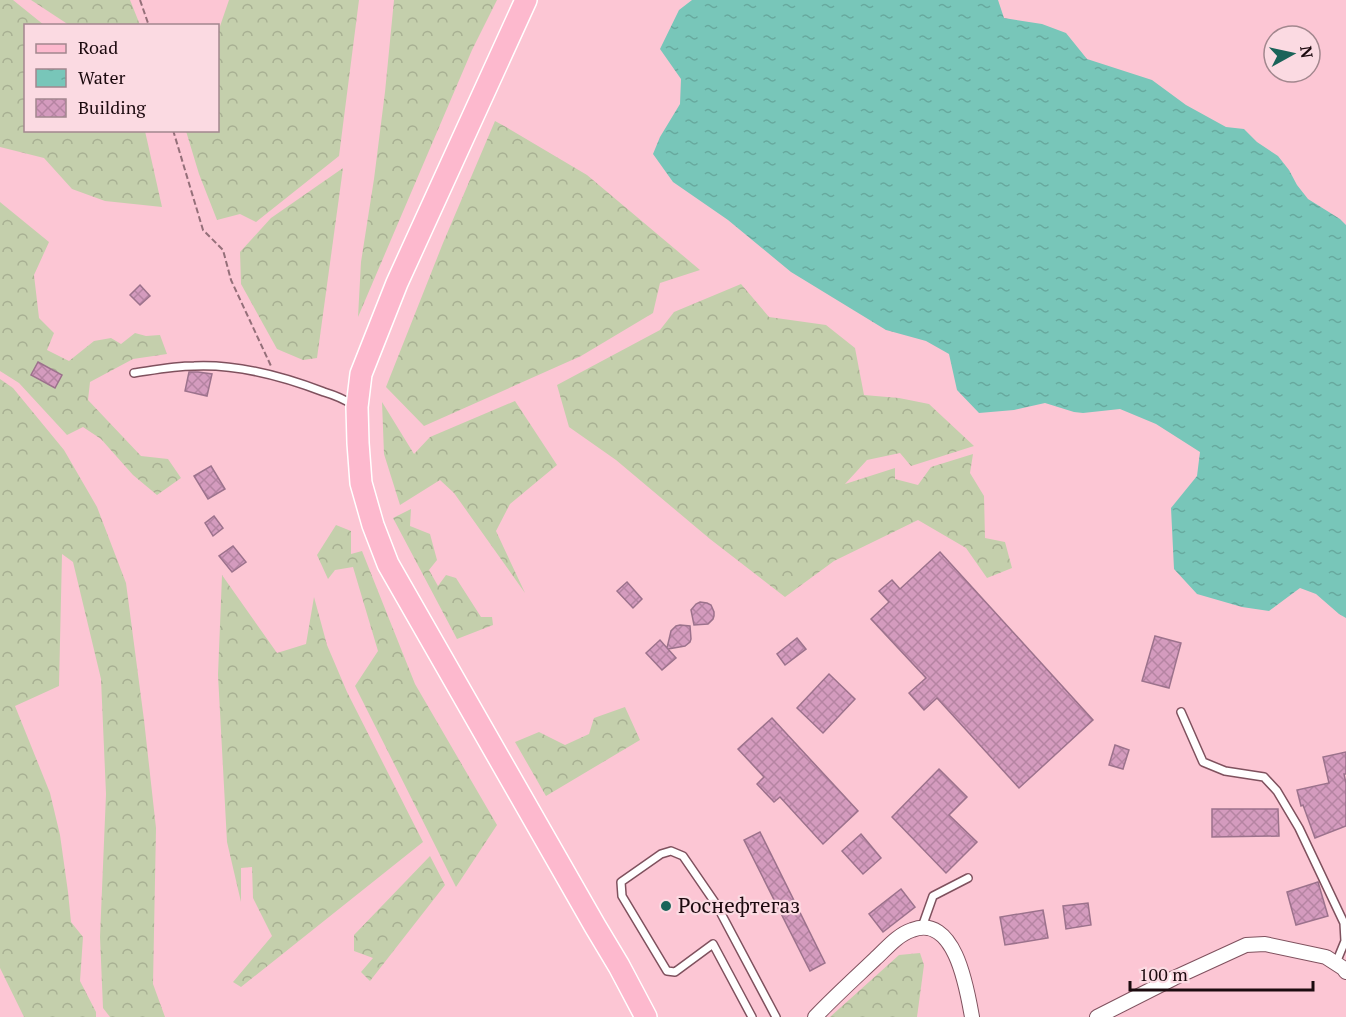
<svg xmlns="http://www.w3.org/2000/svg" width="1346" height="1017" font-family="'PT Serif',serif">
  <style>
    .forest { fill: url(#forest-crowns) }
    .water { fill: url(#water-ripples) }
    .building { fill: url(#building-cross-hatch); stroke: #9c728c; stroke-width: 1.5 }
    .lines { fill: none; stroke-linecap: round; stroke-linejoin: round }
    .lane-casing { stroke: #7f515e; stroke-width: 10 }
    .street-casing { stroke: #7f515e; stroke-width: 16 }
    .primary-casing { stroke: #fff; stroke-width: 24 }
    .path { stroke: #946f79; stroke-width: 2; stroke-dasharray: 6 3; stroke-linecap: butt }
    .lane { stroke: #fff; stroke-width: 7 }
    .street { stroke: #fff; stroke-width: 14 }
    .primary { stroke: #fdb9ce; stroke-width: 21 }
    .poi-dot { fill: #1a6359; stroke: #fbdae2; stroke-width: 2 }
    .labels { text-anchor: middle; stroke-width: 4.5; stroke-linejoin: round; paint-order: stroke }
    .poi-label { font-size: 21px; fill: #1c0a0f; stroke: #fbdae2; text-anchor: start }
  </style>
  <defs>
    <pattern id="forest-crowns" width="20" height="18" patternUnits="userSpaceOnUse" patternTransform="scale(1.5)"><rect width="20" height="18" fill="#c4cfac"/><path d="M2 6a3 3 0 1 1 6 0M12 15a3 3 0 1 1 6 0" fill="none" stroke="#a8b093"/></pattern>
    <pattern id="water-ripples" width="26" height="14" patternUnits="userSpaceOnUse" patternTransform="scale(1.5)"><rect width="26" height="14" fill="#78c6b9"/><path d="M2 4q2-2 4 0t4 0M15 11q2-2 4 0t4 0" fill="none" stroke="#67a99e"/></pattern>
    <pattern id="building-cross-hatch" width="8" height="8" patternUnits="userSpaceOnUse" patternTransform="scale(1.5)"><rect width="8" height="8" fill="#d49bbe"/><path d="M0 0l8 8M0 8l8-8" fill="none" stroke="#b584a2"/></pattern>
  </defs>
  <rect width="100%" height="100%" fill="#fcc6d4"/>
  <g class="forest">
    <path d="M0,0h13l31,25 -18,1v104l119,1 17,76 -57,-6 -33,-12 -28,-31 -44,-11z"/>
    <path d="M31,0h99l10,25h-71z"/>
    <path d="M229,0h130l-20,156 -83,66 -16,-8 -23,6 -18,-46 -13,-43 32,-1v-98z"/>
    <path d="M394,0h103l-25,50 -114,267 3,-55 13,-83 11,-87z"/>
    <path d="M495,121l11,6 81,48 113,95 -40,13 -7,30 -72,43 -157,70 -38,-39 57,-144z"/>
    <path d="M343,168l-26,190 -14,2 -26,-11 -36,-65 -1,-32 31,-34z"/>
    <path d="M0,202l49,40 -15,33 5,43 15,15 -7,17 22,11 25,-20 17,-3 10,6 14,-11 11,3 14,-1 7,19 -34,5 -43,23 -2,18 53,56 27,3 13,19 -24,17 -24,-20 -32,-36 -18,-12 -16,8 -48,-52 -19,-12z"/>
    <path d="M741,284l28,33 57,8 29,23 9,47 35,3 30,6 45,42 -63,20 -11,-13 -33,7 -22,24 50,-16v11l23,6 13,-18 42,-13 -3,19 14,23 1,42 20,4 7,26 -25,10 -21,-30 -48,-28 -84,41 -49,36 -75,-58 -94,-79 -47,-33 -12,-42 103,-55 14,-18z"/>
    <path d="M0,379l13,9 51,62 33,57 29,76 18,137 12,108 -3,156 12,33h-55l-7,-9 -3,-71 6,-143 -5,-115 -28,-117 -11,-8 -3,132 -44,20 35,87 10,42 8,57 3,30 12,15 -3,44 16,31v5h-72l-24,-49z"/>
    <path d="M515,401l42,64 -47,39 -14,27 29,62 -71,-100 -14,-13 -40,25 -16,-51 -2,-52 32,52 16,-17z"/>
    <path d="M411,509l-1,17 20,8 7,26 -8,10 9,16 8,-11 10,3 25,39h11l1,8 -36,14 -64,-121z"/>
    <path d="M336,525l15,6v23l11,-3 53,133 82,141 -41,62 -101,-201 23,-35 -25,-84 -18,3 -7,9 -11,-24z"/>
    <path d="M222,575l55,78 29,-9 8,-47 13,48 20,47 76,150 -182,145 -8,-5 39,-46 -19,-38 -1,-31 -11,1v34l-14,-60 -9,-167z"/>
    <path d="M625,707l15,33 -94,56 -31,-54 24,-10 26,13 24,-11 5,-16z"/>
    <path d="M430,856l15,29 -75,96 -9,-9 12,-14 -19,-7v-16z"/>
    <path d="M920,953l4,12 -7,52h-87l69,-62z"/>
  </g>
  <path class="water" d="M692,0h306l6,18 38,6 24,9 21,26 65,21 34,25 40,22 18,2 13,13 21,14 11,14 8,15 11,14 32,20 6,6v393l-7,-4 -23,-20 -16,-6 -31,23 -27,-4 -45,-13 -23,-25 -3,-61 26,-32 3,-24 -44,-28 -36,-15 -37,4 -9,-1 -29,-9 -31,7 -35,3 -22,-23 -8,-36 -23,-13 -40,-11 -95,-58 -63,-52 -55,-38 -20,-28 7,-17 20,-33 1,-25 -21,-30 19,-39z"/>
  <g class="building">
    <path d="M140,285l10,11 -10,9 -10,-10z"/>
    <path d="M38,362l24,13 -7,13 -24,-13z"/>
    <path d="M189,372h9l14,2 -5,22 -22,-5z"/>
    <path d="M211,466l14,23 -17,10 -14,-23z"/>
    <path d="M214,516l9,12 -10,8 -8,-13z"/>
    <path d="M233,546l13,16 -14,10 -13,-16z"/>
    <path d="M940,552l153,168 -74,68 -82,-90 -13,12 -15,-17 17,-15 -55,-59 18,-17 -10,-11 13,-11 8,9z"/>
    <path d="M627,582l15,17 -9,9 -16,-17z"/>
    <path d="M700,602l7,1 4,2 3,7v4l-1,3 -5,5 -14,1 -3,-15 5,-6z"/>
    <path d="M680,625l10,1 1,13 -1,3 -5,4 -17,3 8,9 -14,12 -16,-17 14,-13 7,8 4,-17 5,-5z"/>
    <path d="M1155,636l26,7 -12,45 -27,-7z"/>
    <path d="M797,638l9,11 -21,16 -8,-11z"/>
    <path d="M829,674l26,25 -32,34 -26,-25z"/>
    <path d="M772,718l86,93 -35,33 -43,-47 -6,5 -17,-18 7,-7 -26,-28z"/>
    <path d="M1115,745l14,5 -6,19 -14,-4z"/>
    <path d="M1346,752v22h-2l2,9v43l-31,12 -12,-33 -2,1 -4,-16 32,-7 -6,-26z"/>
    <path d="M939,769l28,28 -18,18 28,27 -31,31 -54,-56z"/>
    <path d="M1212,809h66l1,27 -67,1z"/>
    <path d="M760,832l65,131 -15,8 -66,-131z"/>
    <path d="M861,834l20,24 -18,16 -21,-23z"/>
    <path d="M1318,882l10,34 -32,9 -9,-33z"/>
    <path d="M901,889l14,18 -32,25 -14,-18z"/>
    <path d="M1088,903l3,22 -25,4 -3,-23z"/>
    <path d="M1043,910l5,28 -43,7 -5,-28z"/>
  </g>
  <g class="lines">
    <g class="lane-casing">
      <g id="lane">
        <path d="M134,373c20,-3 40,-7 60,-7 42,-2 91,11 130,26 10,3 20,7 29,13"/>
        <path d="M1181,712l22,50 22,9 39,6 13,14 22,37 45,95 1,18 -9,22"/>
        <path d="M922,927l11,-31 35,-18"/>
        <path d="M752,1017l-39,-73 -38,28 -8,-1 -45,-75 -1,-14 40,-28 10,-3 12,5 33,48 60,113"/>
      </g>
    </g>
    <g class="street-casing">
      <g id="street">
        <path d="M815,1017c19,-20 40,-39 60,-58 11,-10 22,-24 37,-29 43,-17 55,59 60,87"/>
        <path d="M1097,1017l77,-39 72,-33 19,-1 61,13 17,11 3,4"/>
      </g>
    </g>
    <g class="primary-casing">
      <path id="primary" d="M526,0l-129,283 -36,91 -4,33 1,36 3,40 12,42 15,39 207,362 24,40 27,51"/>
    </g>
    <g class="path">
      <path d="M140,0l9,26"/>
      <path d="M173,130l30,100 20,20 8,30 40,86"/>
    </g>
    <use href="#lane" class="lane"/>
    <use href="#street" class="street"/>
    <use href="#primary" class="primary"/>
  </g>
  <circle class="poi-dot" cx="666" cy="906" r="6"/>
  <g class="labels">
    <g class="poi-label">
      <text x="678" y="913">Роснефтегаз</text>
    </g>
  </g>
  <rect x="24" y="24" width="195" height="108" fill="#fbdae2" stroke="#a2878e" stroke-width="1.5"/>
  <rect x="36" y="44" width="30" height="9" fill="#fdb9ce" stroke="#a2878e" stroke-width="1.5"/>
  <text x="78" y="54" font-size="18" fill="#1c0a0f">Road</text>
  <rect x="36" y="69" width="30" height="18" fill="url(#water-ripples)" stroke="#a2878e" stroke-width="1.5"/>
  <text x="78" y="84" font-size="18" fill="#1c0a0f">Water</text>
  <rect x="36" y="99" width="30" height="18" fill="url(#building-cross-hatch)" stroke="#a2878e" stroke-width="1.5"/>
  <text x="78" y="114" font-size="18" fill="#1c0a0f">Building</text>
  <g transform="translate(1292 54) rotate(82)"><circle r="28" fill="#fbdae2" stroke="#a2878e" stroke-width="1.5"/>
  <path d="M0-4.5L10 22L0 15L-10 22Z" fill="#1a6359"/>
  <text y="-9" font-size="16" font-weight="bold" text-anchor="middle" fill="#1c0a0f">N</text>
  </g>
  <path d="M1130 981v9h183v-9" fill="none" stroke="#1c0a0f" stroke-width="3"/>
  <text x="1139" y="981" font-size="18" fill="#1c0a0f" stroke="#fbdae2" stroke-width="4.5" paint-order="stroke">100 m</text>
</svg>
